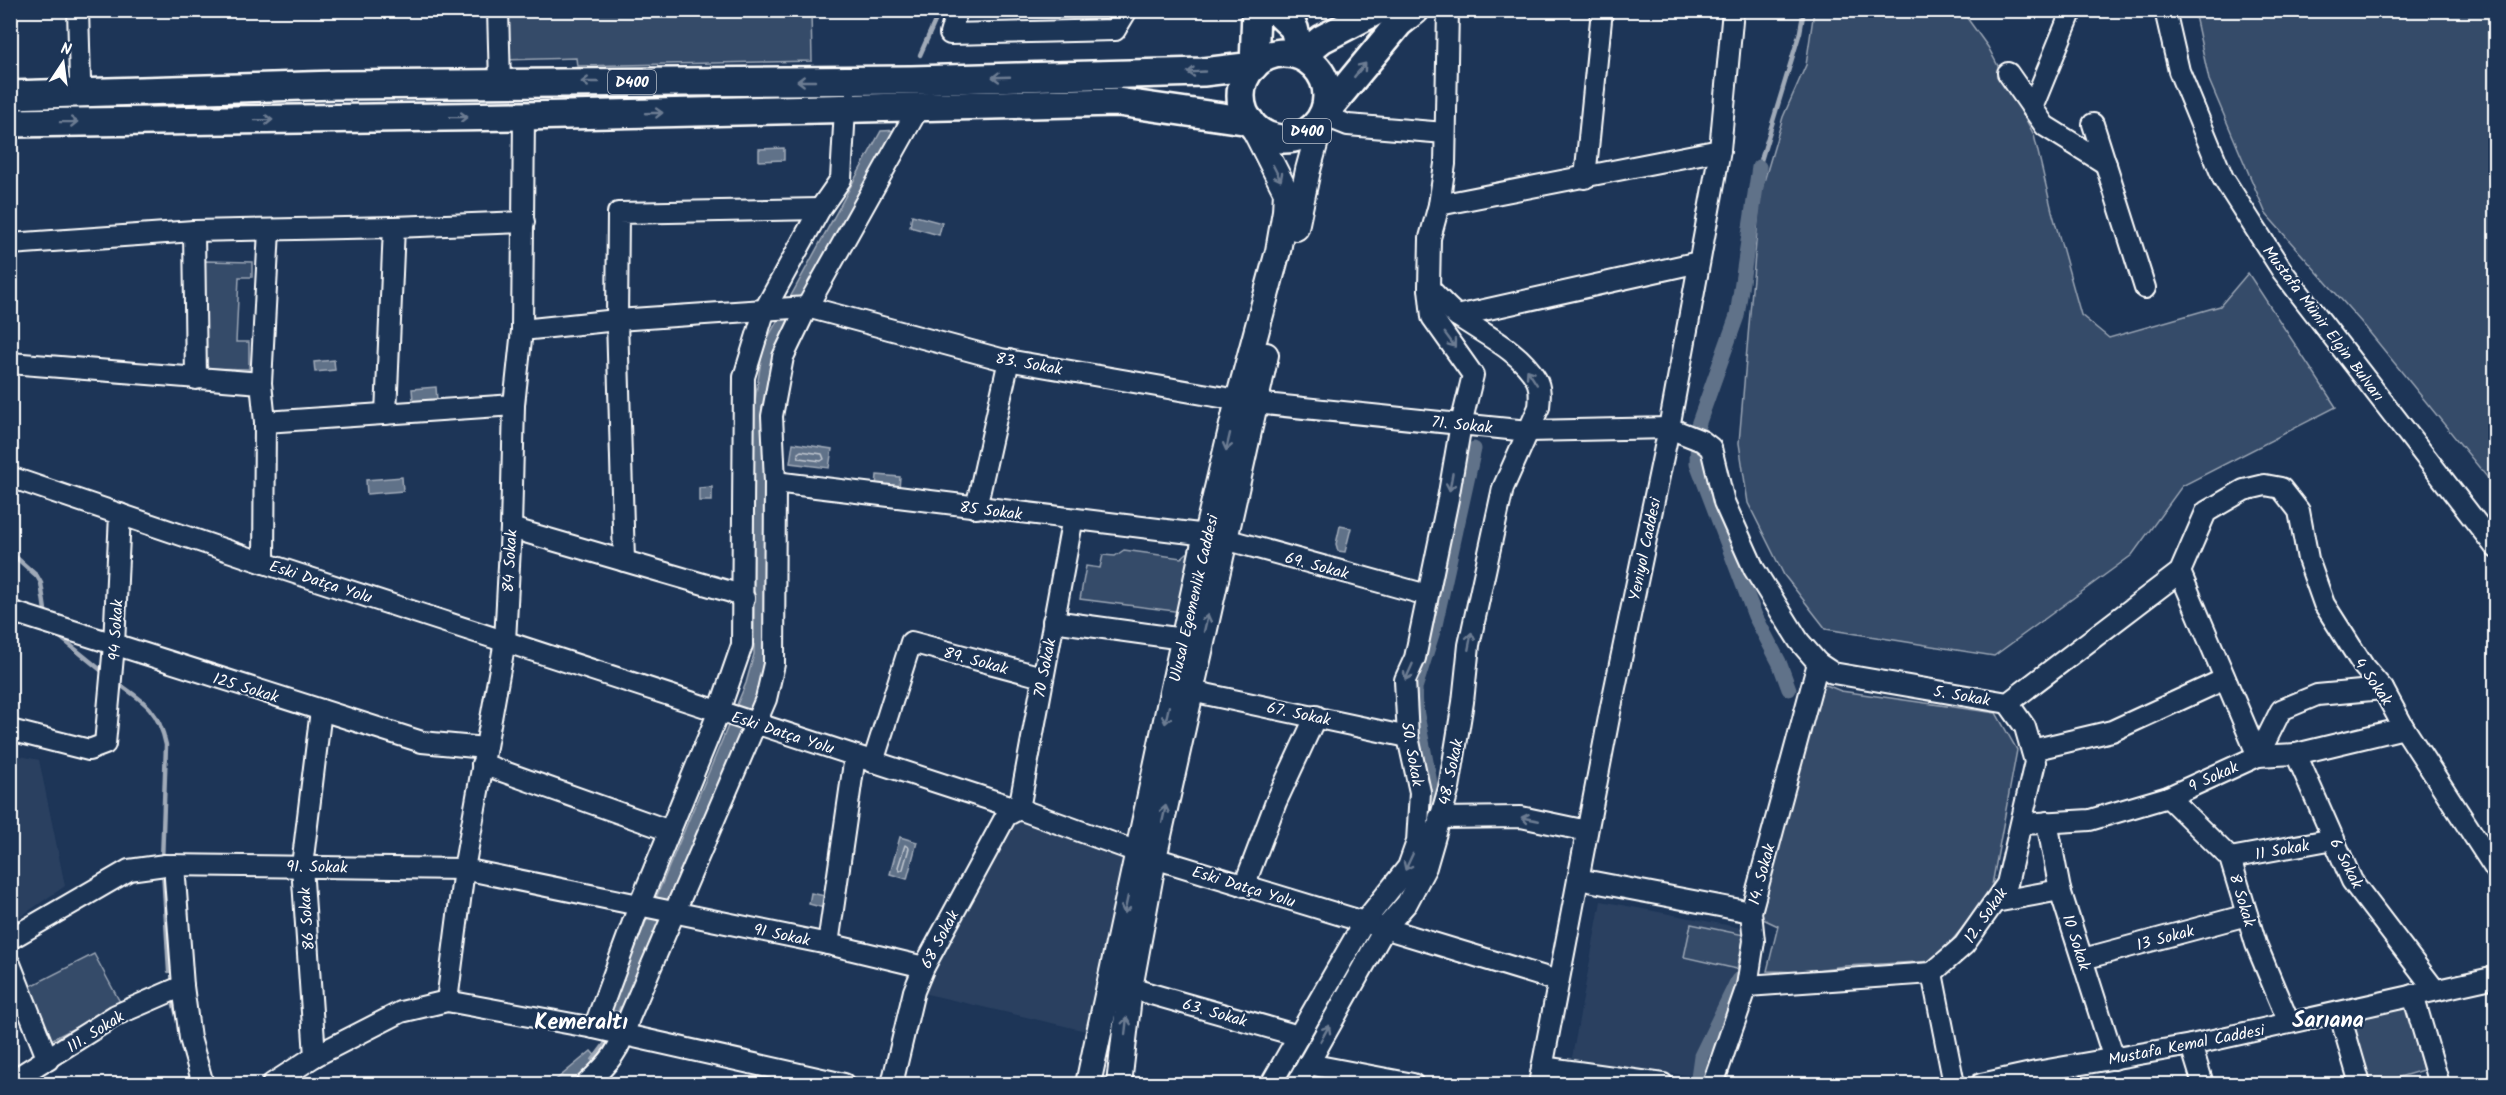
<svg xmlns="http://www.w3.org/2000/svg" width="2506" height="1095" font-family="Kalam,sans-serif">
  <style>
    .built { fill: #2a4161 }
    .green { fill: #364b69; stroke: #9aa5b4; stroke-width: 1.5 }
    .water { fill: #617289; stroke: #a0aab8; stroke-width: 1.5 }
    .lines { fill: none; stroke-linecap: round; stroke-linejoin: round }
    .shore { stroke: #c0c7d0; stroke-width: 1.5 }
    .stream { stroke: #a0aab8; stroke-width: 4.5 }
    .canal { stroke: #617289; stroke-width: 15 }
    .minor-casing { stroke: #fff; stroke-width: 24 }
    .major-casing { stroke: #fff; stroke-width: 28 }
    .highway-casing { stroke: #fff; stroke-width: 32 }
    .minor { stroke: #1d3557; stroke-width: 20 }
    .major { stroke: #1d3557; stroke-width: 24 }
    .highway { stroke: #1d3557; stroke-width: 27 }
    .oneway { stroke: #6c7c92 }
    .labels { text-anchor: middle; stroke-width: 4.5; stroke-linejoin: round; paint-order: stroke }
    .shield { fill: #1d3557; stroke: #bbc2cd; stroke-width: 1.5 }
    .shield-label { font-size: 15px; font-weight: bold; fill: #fff }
    .street-label { font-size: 16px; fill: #fff; stroke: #1d3557 }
    .district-label { font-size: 22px; font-weight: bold; fill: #fff; stroke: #1d3557 }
  </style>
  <rect width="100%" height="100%" fill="#1d3557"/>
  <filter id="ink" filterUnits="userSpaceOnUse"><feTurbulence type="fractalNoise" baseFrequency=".0167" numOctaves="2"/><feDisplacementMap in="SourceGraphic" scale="12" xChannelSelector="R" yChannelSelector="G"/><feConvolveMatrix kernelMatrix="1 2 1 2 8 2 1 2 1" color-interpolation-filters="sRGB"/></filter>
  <g filter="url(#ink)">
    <g class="built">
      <path d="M11,754l28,6 26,126 -54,37z"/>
      <path d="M1019,809l118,44 -38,181 -185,-43z"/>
      <path d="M1601,901l141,27 12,13 -48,136 -135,-14z"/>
    </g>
    <g class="green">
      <path d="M502,11h309l1,50 -235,5 -1,-8 -73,2z"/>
      <path d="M1814,11h148l26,36 46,88 18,76 29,104 28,23 111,-32 28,-33 88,134 -154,79 -50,69 -138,101 -168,-27 -42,-54 -36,-72 -9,-60 21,-248 23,-78 23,-52z"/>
      <path d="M2194,11h301v476l-133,-164 -96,-109 -57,-134z"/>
      <path d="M205,261l47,1v15h-13l-3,65h13v27l-47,-1z"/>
      <path d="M1124,550l57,8 6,-5h7l-12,59 -102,-13 6,-33 14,2 3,-13 12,1z"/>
      <path d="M1821,683l20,8 155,22 21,37 -25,135 -9,18 -48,58 -90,5 -44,6 -34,-1 11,-45 -17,-8z"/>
      <path d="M1691,924l53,11 -7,34 -53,-12z"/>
      <path d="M94,954l27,50 -70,36 -26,-51z"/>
      <path d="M2405,1004l18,66 -47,14h-7l-17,-66z"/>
    </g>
    <g class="water">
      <path d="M899,130l-123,220 -6,312 -146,351 -15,-3 137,-327 8,-29 -1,-240 10,-67 118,-216z"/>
      <path d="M784,148v12l-25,1v-12z"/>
      <path d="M912,215l30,8 -3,12 -29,-8z"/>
      <path d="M334,360l1,10 -20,2 -1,-10z"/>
      <path d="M436,387l1,13 -24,1 -1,-12z"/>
      <path d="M793,443l39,6 -3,19 -39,-5z"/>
      <path d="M877,475l23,2 -1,12 -23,-3z"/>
      <path d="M402,477l1,14 -36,3 -1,-14z"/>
      <path d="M712,487v14h-13v-13z"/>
      <path d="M1340,526l11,2 -6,24 -7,-1 -2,-7z"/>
      <path d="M900,837l17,5 -10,37 -17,-5z"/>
      <path d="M811,893l19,4 -2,12 -19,-5z"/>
      <path d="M591,1051l11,12 -26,21h-25z"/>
    </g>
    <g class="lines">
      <g class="shore">
        <path d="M801,451l21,3 2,5 -3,2 -22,-3 -1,-5z"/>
        <path d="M905,845l4,3 -6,21 -3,2 -2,-4z"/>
      </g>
      <g class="stream">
        <path d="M920,55l20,-45"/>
        <path d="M1759,167l41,-135 4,-22"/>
        <path d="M10,552l27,24 4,7 5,34"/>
        <path d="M54,632l48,39"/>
        <path d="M116,682c28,19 43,28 50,63l-4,117"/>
        <path d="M163,870l6,101"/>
        <path d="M172,997l6,23"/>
        <path d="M614,1028l7,-20"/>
        <path d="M593,1060l18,-24"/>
      </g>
      <g class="canal">
        <path d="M1759,167l-22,149 -39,109 -1,38 58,153 24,46 10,27"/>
        <path d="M1425,830l7,-37 -16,-83 -1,-22 20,-63 39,-176"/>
        <path d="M1283,1084l14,-24"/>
        <path d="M1697,1084l4,-28 37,-76"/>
      </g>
      <g class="minor-casing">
        <g id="minor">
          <path d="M78,10l2,70"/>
          <path d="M498,10l2,73"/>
          <path d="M957,10l-7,24 165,-4 12,-20"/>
          <path d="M2165,10l14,61 44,107 60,94 213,276"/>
          <path d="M2008,73l37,53 61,38"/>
          <path d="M2032,108l40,-98"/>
          <path d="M1323,115l25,10 97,8"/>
          <path d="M2093,124l52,164"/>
          <path d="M1585,178l17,-168"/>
          <path d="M1439,205l281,-55"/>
          <path d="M194,231l2,148"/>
          <path d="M10,244l184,-13 200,-4 130,-5"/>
          <path d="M1457,316l242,-54"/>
          <path d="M522,330l95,-10 190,-13 194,52 254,44 273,28 141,-3 33,13 9,7 13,54 30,67 45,72 19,22 15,10 175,30 172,-131 26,-60 38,-22 21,-5 16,3 18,23 9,48 16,45 40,63 19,22 21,39 92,142"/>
          <path d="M10,363l251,20 4,39 -1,141"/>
          <path d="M261,383l8,-153"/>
          <path d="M386,414l8,-187"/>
          <path d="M265,422l249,-17"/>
          <path d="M10,477l254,86 755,246 135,49 404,123"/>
          <path d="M775,482l432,53"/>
          <path d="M976,508l33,-148"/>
          <path d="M511,528l220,64 13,6"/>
          <path d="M1212,538l13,1 202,56"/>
          <path d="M624,561l-7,-241 1,-107 202,-4"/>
          <path d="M2180,572l78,184"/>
          <path d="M10,611l412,131 63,6"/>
          <path d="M1053,621l130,18"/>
          <path d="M1191,691l217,46"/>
          <path d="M10,730l79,20 16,-6 9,-99 6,-131"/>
          <path d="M2032,750l80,-19 113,-52"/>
          <path d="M2296,754l56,127 83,109"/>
          <path d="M2258,756l23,-46 36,-15 66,-6"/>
          <path d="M873,762l38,-120 131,35"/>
          <path d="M482,764l188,67"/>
          <path d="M2168,797l62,61 26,86 33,79"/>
          <path d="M1439,818l82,-1 66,14"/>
          <path d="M2047,822l13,68 54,169"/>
          <path d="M2023,824l67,-4 78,-23 90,-41 38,-2 108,-26"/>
          <path d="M2230,858l104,-19"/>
          <path d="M174,865l9,121 7,52 13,46"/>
          <path d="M1578,879l173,33"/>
          <path d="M1244,886l32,-84 40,-86"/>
          <path d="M1995,902l65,-12"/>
          <path d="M10,939l119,-69 36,-5 299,4 364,75 96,23"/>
          <path d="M828,944l27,-188"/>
          <path d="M2083,959l164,-44"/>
          <path d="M10,964l38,96"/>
          <path d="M1747,986l185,-13"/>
          <path d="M1130,988l169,48"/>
          <path d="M2413,995l26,89"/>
          <path d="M447,1001l17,-132 41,-228 6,-113 3,-123 8,-75 2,-214"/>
          <path d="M2339,1012l21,72"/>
          <path d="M594,1028l45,-122 80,-195 23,-66 2,-268 21,-68 55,-100 21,-30 4,-70"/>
          <path d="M2191,1045l12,39"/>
          <path d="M315,1056l-13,-190 19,-156"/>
          <path d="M1308,1064l105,20"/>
          <path d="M1542,1067l121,17"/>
          <path d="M10,1082l106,-67 67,-29"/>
          <path d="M272,1084l43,-28 86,-44 46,-11 147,27 250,56"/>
          <path d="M586,1084c23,-21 35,-34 43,-66l137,-319 8,-35 1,-182 -3,-66 11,-59 24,-50 112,-200"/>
          <path d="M892,1084l22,-93 10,-24 82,-151 13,-7 52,-281"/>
          <path d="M1271,1084l93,-162 44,-55 9,-25 3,-50 -12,-55 -3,-57 10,-22 33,-159 13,-75 12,-49 -41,-58 -3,-29 1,-50 9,-33 6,-41 3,-154"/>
          <path d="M1297,1084l88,-156 22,-25 19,-36 23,-79 14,-86 6,-57 34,-157 36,-81c1,-9 2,-19 -3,-28 -16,-28 -51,-44 -77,-62 -11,-8 -21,-20 -30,-29"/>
          <path d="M1539,1084l72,-377 58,-279 51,-278 13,-140"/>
          <path d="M1713,1084l34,-98 7,-45 -3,-29 67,-249"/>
          <path d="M1954,1084l-22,-111 32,-28 43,-61 28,-122 -10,-35 -17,-24"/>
          <path d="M1981,1084l55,-12 155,-27 305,-68"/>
        </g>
      </g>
      <g class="major-casing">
        <g id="major">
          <path d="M1296,228l12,-58 15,-55"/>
          <path d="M1088,1084l116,-541 34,-143 40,-149 7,-40 1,-19 -36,-71"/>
          <path d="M1119,1084l11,-96 24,-130 112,-503"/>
        </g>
      </g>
      <g class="highway-casing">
        <g id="highway">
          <path d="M1275,10l19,18 7,28 21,-17 56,-29"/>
          <circle cx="1284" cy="96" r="43"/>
          <path d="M10,95l326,-10 575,-5 292,-8 51,-6 2,-56"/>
          <path d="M1323,115l76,-92 16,-13"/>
          <path d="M10,123l514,-7 594,-14 132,19"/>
        </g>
      </g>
      <use href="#minor" class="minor"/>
      <use href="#major" class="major"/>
      <use href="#highway" class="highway"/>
    </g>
    <defs><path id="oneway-shaft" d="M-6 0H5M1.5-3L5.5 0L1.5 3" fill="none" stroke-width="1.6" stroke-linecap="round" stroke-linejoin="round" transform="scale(1.5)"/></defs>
    <g class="oneway">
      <use href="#oneway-shaft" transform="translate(1360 70) rotate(-50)"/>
      <use href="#oneway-shaft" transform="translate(1196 72) rotate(177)"/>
      <use href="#oneway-shaft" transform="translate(1001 77) rotate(178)"/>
      <use href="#oneway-shaft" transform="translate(806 81) rotate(180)"/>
      <use href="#oneway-shaft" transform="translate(590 82) rotate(180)"/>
      <use href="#oneway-shaft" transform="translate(654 113) rotate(-2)"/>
      <use href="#oneway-shaft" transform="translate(459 117) rotate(-1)"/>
      <use href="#oneway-shaft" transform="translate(264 120) rotate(-1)"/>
      <use href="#oneway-shaft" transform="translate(69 122) rotate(-1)"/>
      <use href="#oneway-shaft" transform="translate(1277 173) rotate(63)"/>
      <use href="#oneway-shaft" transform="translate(1450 340) rotate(54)"/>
      <use href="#oneway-shaft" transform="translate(1532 377) rotate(-123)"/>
      <use href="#oneway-shaft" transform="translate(1228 442) rotate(103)"/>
      <use href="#oneway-shaft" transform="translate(1451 482) rotate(100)"/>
      <use href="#oneway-shaft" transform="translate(1206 623) rotate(-77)"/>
      <use href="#oneway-shaft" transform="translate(1470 641) rotate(-79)"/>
      <use href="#oneway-shaft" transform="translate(1409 672) rotate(114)"/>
      <use href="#oneway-shaft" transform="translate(1167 715) rotate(102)"/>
      <use href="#oneway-shaft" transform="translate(1164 814) rotate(-78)"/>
      <use href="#oneway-shaft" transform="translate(1530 819) rotate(-169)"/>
      <use href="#oneway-shaft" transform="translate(1409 862) rotate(115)"/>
      <use href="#oneway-shaft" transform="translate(1126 905) rotate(102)"/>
      <use href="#oneway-shaft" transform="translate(1126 1026) rotate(-84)"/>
      <use href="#oneway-shaft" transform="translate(1325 1033) rotate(-61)"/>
    </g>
  </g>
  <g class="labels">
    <g class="shield">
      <rect x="608" y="70" width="48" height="24" rx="4.5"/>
      <rect x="1283" y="119" width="48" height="24" rx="4.5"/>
    </g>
    <g class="shield-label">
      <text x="632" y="87">D400</text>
      <text x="1307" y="136">D400</text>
    </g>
    <g class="street-label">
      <text transform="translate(2324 323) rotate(53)" y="6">Mustafa Münir Elgin Bulvarı</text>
      <text transform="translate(1029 363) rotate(10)" y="6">83. Sokak</text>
      <text transform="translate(1462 424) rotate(6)" y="6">71. Sokak</text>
      <text transform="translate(991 510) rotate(7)" y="6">85 Sokak</text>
      <text transform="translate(1644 549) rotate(-78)" y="6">Yeniyol Caddesi</text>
      <text transform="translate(509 561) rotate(-87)" y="6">84 Sokak</text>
      <text transform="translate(1317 565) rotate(15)" y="6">69. Sokak</text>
      <text transform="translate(321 581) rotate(18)" y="6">Eski Datça Yolu</text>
      <text transform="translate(1193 598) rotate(-77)" y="6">Ulusal Egemenlik Caddesi</text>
      <text transform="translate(115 630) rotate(-87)" y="6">94 Sokak</text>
      <text transform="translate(976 660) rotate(15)" y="6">89. Sokak</text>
      <text transform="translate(1044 668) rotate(-79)" y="6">70 Sokak</text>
      <text transform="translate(2374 681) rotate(55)" y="6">4 Sokak</text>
      <text transform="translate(246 687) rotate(17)" y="6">125 Sokak</text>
      <text transform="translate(1962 695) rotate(10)" y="6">5. Sokak</text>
      <text transform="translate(1299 713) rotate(12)" y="6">67. Sokak</text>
      <text transform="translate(783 732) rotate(18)" y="6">Eski Datça Yolu</text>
      <text transform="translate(1413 754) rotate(80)" y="6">50. Sokak</text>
      <text transform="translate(1450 772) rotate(-78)" y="6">48. Sokak</text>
      <text transform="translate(2213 776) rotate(-24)" y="6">9 Sokak</text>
      <text transform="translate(2282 849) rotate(-10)" y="6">11 Sokak</text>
      <text transform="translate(2347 863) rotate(63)" y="6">6 Sokak</text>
      <text transform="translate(317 866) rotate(1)" y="6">91. Sokak</text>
      <text transform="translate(1761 874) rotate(-75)" y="6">14. Sokak</text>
      <text transform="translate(1244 886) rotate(17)" y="6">Eski Datça Yolu</text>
      <text transform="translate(2243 900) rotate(73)" y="6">8 Sokak</text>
      <text transform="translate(1985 915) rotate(-55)" y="6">12. Sokak</text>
      <text transform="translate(306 919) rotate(-94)" y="6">86 Sokak</text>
      <text transform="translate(782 934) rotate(12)" y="6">91 Sokak</text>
      <text transform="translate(2165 937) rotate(-15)" y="6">13 Sokak</text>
      <text transform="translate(939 939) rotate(-62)" y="6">68 Sokak</text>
      <text transform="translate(2077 942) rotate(72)" y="6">10 Sokak</text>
      <text transform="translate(1215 1012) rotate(16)" y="6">63. Sokak</text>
      <text transform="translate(95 1031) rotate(-32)" y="6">111. Sokak</text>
      <text transform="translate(2186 1044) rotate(-11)" y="6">Mustafa Kemal Caddesi</text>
    </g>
    <g class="district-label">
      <text x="2328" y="1027">Sarıana</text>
      <text x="581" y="1029">Kemeraltı</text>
    </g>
  </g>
  <rect width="2506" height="1095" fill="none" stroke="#1d3557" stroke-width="36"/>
  <rect x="18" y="18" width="2470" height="1059" fill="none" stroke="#fff" stroke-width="2" filter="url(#ink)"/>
  <g transform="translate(63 63) rotate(13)" stroke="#1d3557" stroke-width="4.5" paint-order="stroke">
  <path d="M0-4.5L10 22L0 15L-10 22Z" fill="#ffffff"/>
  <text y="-9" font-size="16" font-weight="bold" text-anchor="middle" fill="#ffffff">N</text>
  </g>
</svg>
